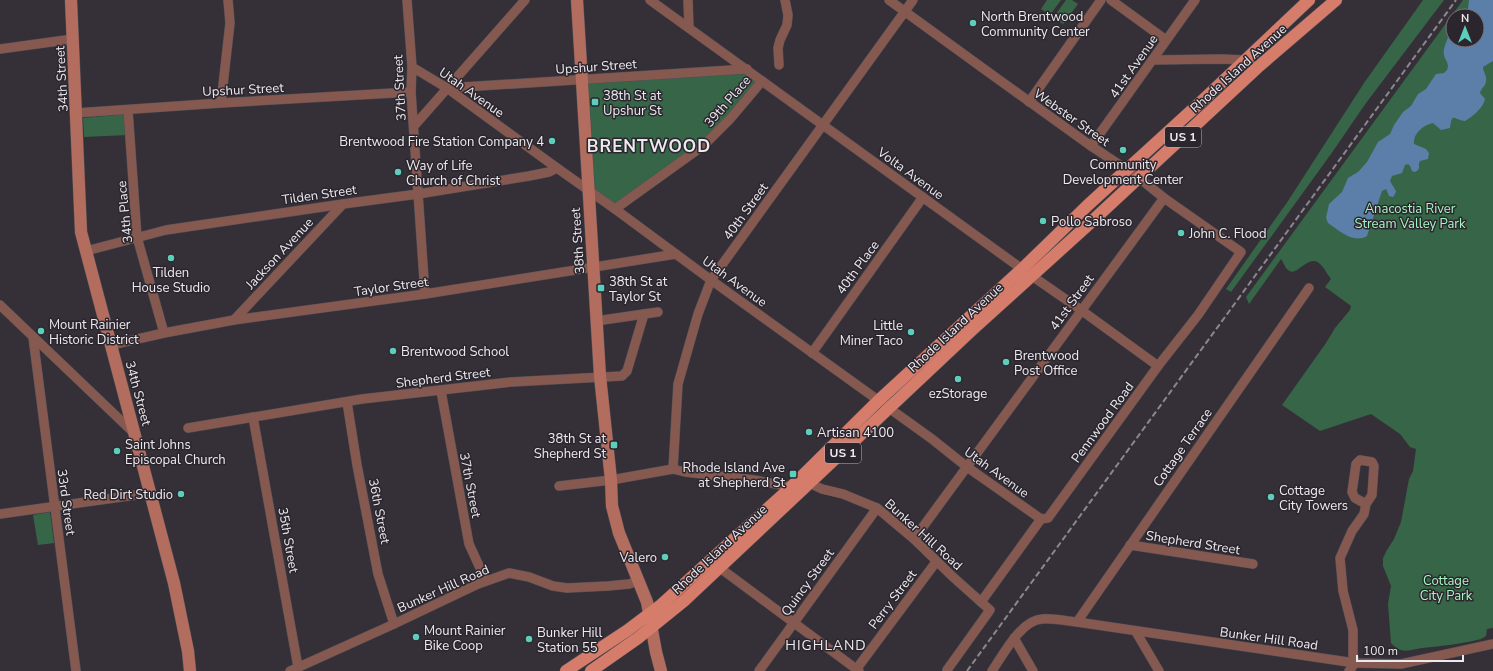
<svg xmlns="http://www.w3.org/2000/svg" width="1493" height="671" font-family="'Nunito Sans',sans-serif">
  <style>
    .green { fill: #366547; fill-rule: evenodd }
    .water { fill: #5b7fa8 }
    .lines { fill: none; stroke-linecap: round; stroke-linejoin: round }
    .street-casing { stroke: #524e55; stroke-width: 10 }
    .secondary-casing { stroke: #524e55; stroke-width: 13 }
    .primary-casing { stroke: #524e55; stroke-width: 13 }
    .street { stroke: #855950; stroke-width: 9 }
    .secondary { stroke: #b26d5f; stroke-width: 12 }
    .primary { stroke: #d57c6a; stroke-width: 12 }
    .rail { stroke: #8b878e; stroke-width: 2; stroke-dasharray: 6 3; stroke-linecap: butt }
    .poi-dot { fill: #5ccebb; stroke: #2b262e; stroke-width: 1.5 }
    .labels { text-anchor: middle; stroke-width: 3; stroke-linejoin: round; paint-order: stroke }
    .shield { fill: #2b262e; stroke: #b3afb5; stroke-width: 1 }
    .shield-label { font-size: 12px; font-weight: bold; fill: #edeaef }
    .poi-label { font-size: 13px; fill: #edeaef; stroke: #2b262e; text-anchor: start }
    .street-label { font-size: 13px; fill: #edeaef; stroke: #2b262e }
    .park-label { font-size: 13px; fill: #a7f5c1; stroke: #2b262e }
    .neighbourhood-label { font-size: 14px; letter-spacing: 1px; fill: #edeaef; stroke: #2b262e }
    .district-label { font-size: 17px; font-weight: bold; letter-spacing: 1px; fill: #edeaef; stroke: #2b262e }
  </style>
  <rect width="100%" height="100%" fill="#353038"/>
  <g class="green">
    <path d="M1047,0h14l-11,15 -9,-6z"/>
    <path d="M1066,0h6l6,4 -15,20 -10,-6z"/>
    <path d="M1423,0h21l-78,103 -35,51 -100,138 -5,-3 62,-88 76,-118z"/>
    <path d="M1463,0h30v628l-6,1 -1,7 -5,3c-20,5 -39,7 -59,9 -7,1 -14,4 -21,2 -4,-1 -7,-4 -10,-7l-3,-39 3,-18 -8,-20v-8l4,-8 7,-11 7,-17 8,-43 4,-8 3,-22 -6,-2 -10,-13 -29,-20 -51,17 -38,-26 44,-62 9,-15 15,-18 1,-4 -26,-19 6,-8c-4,-5 -7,-12 -12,-16 -12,-9 -22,15 -31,7 -3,-2 -4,-7 -7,-11l-32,45 -3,-7zM1453,16h24v24h-24z"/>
    <path d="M747,69l15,12 -32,38 -115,90 -27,-19 -5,-110z"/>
    <path d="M127,114l1,21 -44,2 -1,-19z"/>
    <path d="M50,512l4,31 -16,2 -5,-30z"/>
  </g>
  <path class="water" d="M1469,0h24v61l-10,6c0,5 4,8 3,14 0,5 -5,7 -6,12l5,6c-1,8 -13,18 -20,22 -11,-1 -13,-10 -15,7l-9,2 -8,-7c-9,2 -20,10 -19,21l12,5 3,4 -1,6 -8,2c-3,5 2,8 -5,11l-3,-1 -2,-5 -2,-2 -3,1 -3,8 -10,3 -2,5 6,10 -1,3 -2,3 -4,-1 -3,-7 -4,2 -15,45c-14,8 -27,-5 -39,-13l-2,-5 3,-14 13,-12 6,-14 10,-6 9,-10 11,-20 12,-8 4,-9 9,-13 8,-6 7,-12 8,-5 10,-15 8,-1 3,-3c3,-7 -2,-9 -3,-15 -2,-6 6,-22 9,-28v13h24v-24h-13l4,-7z"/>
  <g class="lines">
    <g class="street-casing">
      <g id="street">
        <path d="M407,0l5,67 -1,25 14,202"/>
        <path d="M650,0l372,269 59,41 77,56"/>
        <path d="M688,0l1,28"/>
        <path d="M889,0l95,69 107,77 47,31 26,21 77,54 -43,63 -40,51 -110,152 -7,1 -60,83"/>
        <path d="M1111,0l55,40"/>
        <path d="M0,49l73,-10"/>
        <path d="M1153,60l68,-1 25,1 12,7"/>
        <path d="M779,65l-1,-17 2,-8 7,-15 1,-10 -3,-15"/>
        <path d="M412,67l35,21 110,80 58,41 96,71 221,159 35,28 74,52"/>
        <path d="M447,88l300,-19"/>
        <path d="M1029,102l72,-102"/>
        <path d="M221,103l9,-80 -2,-23"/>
        <path d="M128,110l9,127 27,96"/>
        <path d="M76,113l145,-10 190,-11"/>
        <path d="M414,126l111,-126"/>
        <path d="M1091,146l104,-146"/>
        <path d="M615,209l89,-64 26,-26 32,-38"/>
        <path d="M86,251l80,-21 177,-26 75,-10 111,-18 20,-4 8,-4"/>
        <path d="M0,305l135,129"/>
        <path d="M234,320l109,-116"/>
        <path d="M596,321l48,-7"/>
        <path d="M33,337l43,334"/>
        <path d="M111,345l53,-12 70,-13 191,-26 251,-40"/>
        <path d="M812,353l111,-156"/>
        <path d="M441,391l28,153 17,37"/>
        <path d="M347,402l10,63 21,109 16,50"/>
        <path d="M253,417l45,250"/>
        <path d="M188,428l174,-29 149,-17 111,-6 5,-5 17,-57 14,-2"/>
        <path d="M673,469l5,-85 20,-70 13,-34 202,-280"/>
        <path d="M809,483l13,6 21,5 34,14 37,31 39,38 37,33 -43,60"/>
        <path d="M559,486l52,-6 62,-11 12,3 69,8 37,7"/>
        <path d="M0,514l150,-21"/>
        <path d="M914,539l250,-341"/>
        <path d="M1130,545l123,19"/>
        <path d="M720,568l139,103"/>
        <path d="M1077,622l232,-334"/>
        <path d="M1136,632l23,39"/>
        <path d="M1014,638l19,33"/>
        <path d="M1355,663l-2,-8v-25l-10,-39 -3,-33 12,-27 12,-17 2,-10 6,-9 2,-29 -2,-4 -12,-2 -4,4 -4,28 3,6 11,6"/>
        <path d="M290,671l104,-47 84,-40 31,-11 20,4 24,9 14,2 41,-2 21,-2 9,-3"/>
        <path d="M759,671l118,-163"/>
        <path d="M855,671l81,-109"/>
        <path d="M992,671c11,-16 29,-51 50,-52 11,-1 24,2 35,3l278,41 46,1 92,-20"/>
        <path d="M1349,671l6,-8"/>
      </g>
    </g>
    <g class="secondary-casing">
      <g id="secondary">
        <path d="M71,0l10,232 93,351 14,68 2,20"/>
        <path d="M577,0l23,376 11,104 1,26 7,27 28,69 9,50 5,19"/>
      </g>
    </g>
    <g class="primary-casing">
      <g id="primary">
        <path d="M566,671l62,-41 33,-25 125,-113 92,-91 144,-132 66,-64 114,-104 107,-101"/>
        <path d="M591,671l47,-33 47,-38 287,-270 117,-106 169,-157 78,-67"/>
      </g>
    </g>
    <use href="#street" class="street"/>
    <use href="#secondary" class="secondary"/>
    <use href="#primary" class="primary"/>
    <path class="rail" d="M967,671l489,-671"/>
  </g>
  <g class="poi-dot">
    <circle cx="973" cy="23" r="4"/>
    <rect x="591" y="98" width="8" height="8" rx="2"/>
    <circle cx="552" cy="141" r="4"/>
    <circle cx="1123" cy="150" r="4"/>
    <circle cx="398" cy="172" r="4"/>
    <circle cx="1043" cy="221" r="4"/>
    <circle cx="1181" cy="233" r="4"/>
    <circle cx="171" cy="258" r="4"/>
    <rect x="597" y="284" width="8" height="8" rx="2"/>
    <circle cx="41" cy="331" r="4"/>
    <circle cx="911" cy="332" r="4"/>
    <circle cx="393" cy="351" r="4"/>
    <circle cx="1006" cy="362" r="4"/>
    <circle cx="958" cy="379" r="4"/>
    <circle cx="809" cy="432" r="4"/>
    <rect x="610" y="441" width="8" height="8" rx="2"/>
    <circle cx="117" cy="451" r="4"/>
    <rect x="789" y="470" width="8" height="8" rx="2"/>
    <circle cx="181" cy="494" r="4"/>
    <circle cx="1271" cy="497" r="4"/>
    <circle cx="665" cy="557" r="4"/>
    <circle cx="416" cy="637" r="4"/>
    <circle cx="529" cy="639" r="4"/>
  </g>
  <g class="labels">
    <g class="shield">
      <rect x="1165" y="127" width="36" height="20" rx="3"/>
      <rect x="825" y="443" width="36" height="20" rx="3"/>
    </g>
    <g class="shield-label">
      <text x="1183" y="141">US 1</text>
      <text x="843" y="457">US 1</text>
    </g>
    <g class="poi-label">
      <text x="981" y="21">North Brentwood<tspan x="981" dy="15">Community Center</tspan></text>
      <text x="603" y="100">38th St at<tspan x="603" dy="15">Upshur St</tspan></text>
      <text x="544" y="146" text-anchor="end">Brentwood Fire Station Company 4</text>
      <text x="1123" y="169" text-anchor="middle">Community<tspan x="1123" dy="15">Development Center</tspan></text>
      <text x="406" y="170">Way of Life<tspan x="406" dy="15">Church of Christ</tspan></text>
      <text x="1051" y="226">Pollo Sabroso</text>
      <text x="1189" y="238">John C. Flood</text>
      <text x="171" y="277" text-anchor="middle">Tilden<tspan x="171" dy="15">House Studio</tspan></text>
      <text x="609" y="286">38th St at<tspan x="609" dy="15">Taylor St</tspan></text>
      <text x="49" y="329">Mount Rainier<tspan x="49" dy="15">Historic District</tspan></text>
      <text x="903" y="330" text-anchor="end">Little<tspan x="903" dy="15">Miner Taco</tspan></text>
      <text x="401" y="356">Brentwood School</text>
      <text x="1014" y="360">Brentwood<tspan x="1014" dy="15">Post Office</tspan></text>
      <text x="958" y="398" text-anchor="middle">ezStorage</text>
      <text x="817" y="437">Artisan 4100</text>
      <text x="606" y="443" text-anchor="end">38th St at<tspan x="606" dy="15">Shepherd St</tspan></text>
      <text x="125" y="449">Saint Johns<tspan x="125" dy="15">Episcopal Church</tspan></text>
      <text x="785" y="472" text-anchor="end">Rhode Island Ave<tspan x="785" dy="15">at Shepherd St</tspan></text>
      <text x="1279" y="495">Cottage<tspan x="1279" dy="15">City Towers</tspan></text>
      <text x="173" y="499" text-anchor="end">Red Dirt Studio</text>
      <text x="657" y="562" text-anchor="end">Valero</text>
      <text x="424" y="635">Mount Rainier<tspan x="424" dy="15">Bike Coop</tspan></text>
      <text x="537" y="637">Bunker Hill<tspan x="537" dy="15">Station 55</tspan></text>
    </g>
    <g class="street-label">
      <text transform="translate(596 66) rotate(-4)" y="5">Upshur Street</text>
      <text transform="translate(1133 66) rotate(-55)" y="5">41st Avenue</text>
      <text transform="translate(1238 68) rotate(-42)" y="5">Rhode Island Avenue</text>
      <text transform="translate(61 79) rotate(-93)" y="5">34th Street</text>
      <text transform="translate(399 88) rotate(-93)" y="5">37th Street</text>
      <text transform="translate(243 89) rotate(-3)" y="5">Upshur Street</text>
      <text transform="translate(472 92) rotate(35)" y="5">Utah Avenue</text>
      <text transform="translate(727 101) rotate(-49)" y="5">39th Place</text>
      <text transform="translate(1072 117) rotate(35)" y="5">Webster Street</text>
      <text transform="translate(911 173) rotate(36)" y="5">Volta Avenue</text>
      <text transform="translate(319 194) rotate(-8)" y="5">Tilden Street</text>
      <text transform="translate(745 211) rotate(-54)" y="5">40th Street</text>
      <text transform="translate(124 212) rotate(-96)" y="5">34th Place</text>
      <text transform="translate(577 241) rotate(-94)" y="5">38th Street</text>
      <text transform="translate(279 253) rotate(-47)" y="5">Jackson Avenue</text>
      <text transform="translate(857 267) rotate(-54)" y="5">40th Place</text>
      <text transform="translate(735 281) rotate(36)" y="5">Utah Avenue</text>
      <text transform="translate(391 286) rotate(-8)" y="5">Taylor Street</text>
      <text transform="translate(1071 302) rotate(-54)" y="5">41st Street</text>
      <text transform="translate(955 327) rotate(-43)" y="5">Rhode Island Avenue</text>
      <text transform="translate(443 377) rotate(-7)" y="5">Shepherd Street</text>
      <text transform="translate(139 393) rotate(75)" y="5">34th Street</text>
      <text transform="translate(1102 422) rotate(-54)" y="5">Pennwood Road</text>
      <text transform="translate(1182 447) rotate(-55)" y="5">Cottage Terrace</text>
      <text transform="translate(997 472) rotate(36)" y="5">Utah Avenue</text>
      <text transform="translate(471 485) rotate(79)" y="5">37th Street</text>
      <text transform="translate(67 502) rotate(82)" y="5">33rd Street</text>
      <text transform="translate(380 511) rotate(79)" y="5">36th Street</text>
      <text transform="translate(924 534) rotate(42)" y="5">Bunker Hill Road</text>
      <text transform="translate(289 540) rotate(80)" y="5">35th Street</text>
      <text transform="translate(1193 542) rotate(9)" y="5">Shepherd Street</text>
      <text transform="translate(719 549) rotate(-43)" y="5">Rhode Island Avenue</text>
      <text transform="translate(807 582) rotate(-54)" y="5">Quincy Street</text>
      <text transform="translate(443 588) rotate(-24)" y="5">Bunker Hill Road</text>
      <text transform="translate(892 599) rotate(-53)" y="5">Perry Street</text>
      <text transform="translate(1269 638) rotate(8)" y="5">Bunker Hill Road</text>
    </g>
    <g class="park-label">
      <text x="1410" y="213">Anacostia River<tspan x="1410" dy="15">Stream Valley Park</tspan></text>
      <text x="1446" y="585">Cottage<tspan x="1446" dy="15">City Park</tspan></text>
    </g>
    <g class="neighbourhood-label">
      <text x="826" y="650">HIGHLAND</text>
    </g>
    <g class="district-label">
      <text x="649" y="152">BRENTWOOD</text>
    </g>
  </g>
  <g transform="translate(1465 28)"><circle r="19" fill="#2b262e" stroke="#79747b"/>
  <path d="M0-3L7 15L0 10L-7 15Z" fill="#5ccebb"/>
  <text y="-6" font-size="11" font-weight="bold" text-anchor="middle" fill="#edeaef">N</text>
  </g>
  <path d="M1357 655v6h106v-6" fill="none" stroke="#edeaef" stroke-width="2"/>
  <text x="1363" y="655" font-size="12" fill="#edeaef" stroke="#2b262e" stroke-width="3" paint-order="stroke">100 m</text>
</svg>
